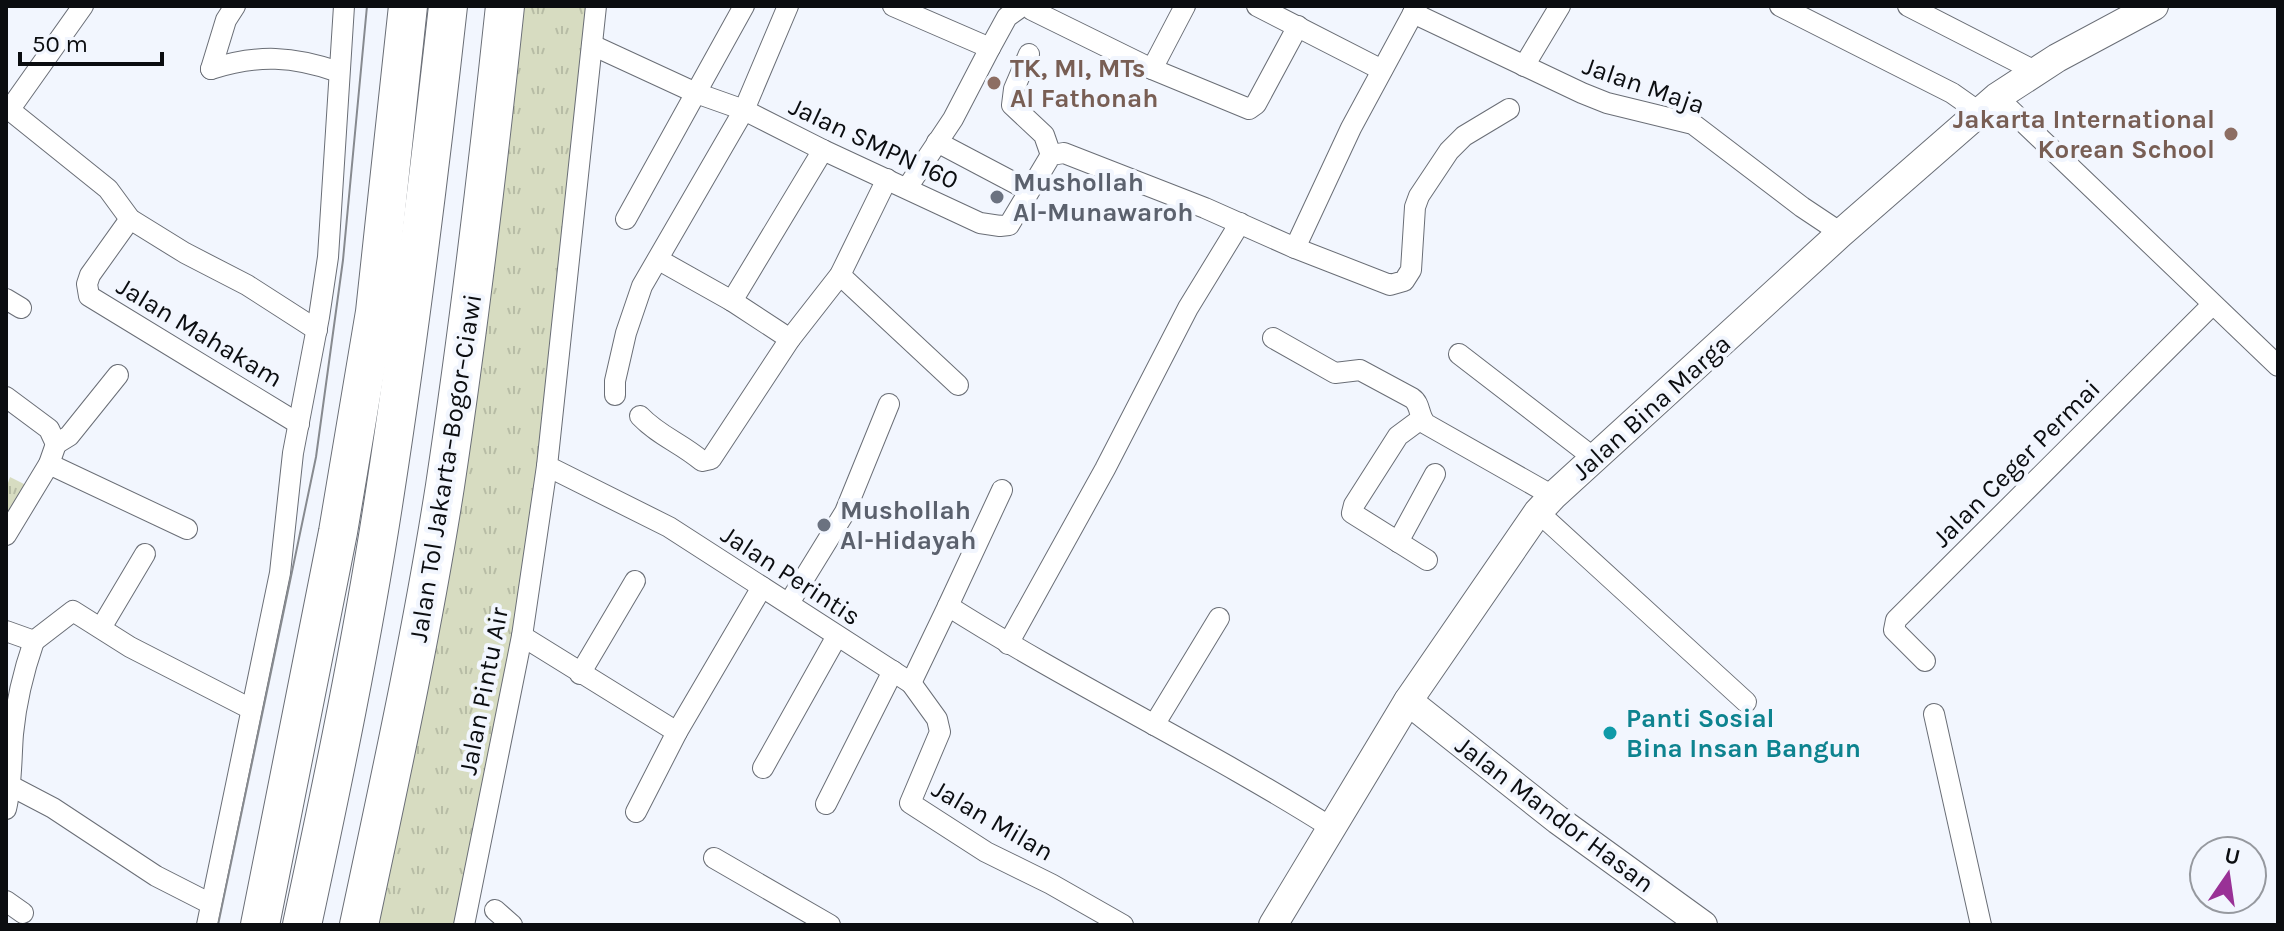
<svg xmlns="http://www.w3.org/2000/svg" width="2284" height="931" font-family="Karla,sans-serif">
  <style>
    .grass { fill: url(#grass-tufts) }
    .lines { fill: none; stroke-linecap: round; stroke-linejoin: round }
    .street-casing { stroke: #6a6e76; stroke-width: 22 }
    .secondary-casing { stroke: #6a6e76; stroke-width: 30 }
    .highway-casing { stroke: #6a6e76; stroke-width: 40 }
    .street { stroke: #fff; stroke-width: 20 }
    .secondary { stroke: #fff; stroke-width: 28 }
    .highway { stroke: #fff; stroke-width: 38 }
    .tram { stroke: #878a8f; stroke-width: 2 }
    .education-dot { fill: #8d6e63; stroke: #f2f6fe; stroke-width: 3 }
    .worship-dot { fill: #6b7280; stroke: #f2f6fe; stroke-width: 3 }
    .culture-dot { fill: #0f9aa8; stroke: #f2f6fe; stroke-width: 3 }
    .labels { text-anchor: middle; stroke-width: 8; stroke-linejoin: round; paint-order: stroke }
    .education-label { font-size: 26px; font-weight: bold; fill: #785e54; stroke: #f2f6fe; text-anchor: start }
    .street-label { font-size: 26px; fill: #0b0d10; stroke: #f2f6fe }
    .worship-label { font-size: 26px; font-weight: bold; fill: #5b616d; stroke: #f2f6fe; text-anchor: start }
    .culture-label { font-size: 26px; font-weight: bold; fill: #0d838f; stroke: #f2f6fe; text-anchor: start }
  </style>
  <defs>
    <pattern id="grass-tufts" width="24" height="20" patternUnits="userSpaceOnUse" patternTransform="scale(2)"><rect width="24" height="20" fill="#d7dcc1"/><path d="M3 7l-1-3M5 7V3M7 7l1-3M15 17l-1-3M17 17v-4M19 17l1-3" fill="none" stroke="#b7bca5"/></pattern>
  </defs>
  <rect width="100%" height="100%" fill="#f2f6fe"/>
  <g class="grass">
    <path d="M504,6h90l-44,434 -86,485h-109z"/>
    <path d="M10,477l20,10 -24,36v-34z"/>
  </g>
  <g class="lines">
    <g class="street-casing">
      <g id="street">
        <path d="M596,6l-49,460 122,61 242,156 37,-77c125,79 259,143 384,222"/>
        <path d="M893,6l97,42 -37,71 -46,69"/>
        <path d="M1257,6l125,64"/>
        <path d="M1780,6l172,87 27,19"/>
        <path d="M1908,6l127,65"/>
        <path d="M1032,10l120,59 97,40 7,-5 42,-78"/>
        <path d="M1413,13l169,80 25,10 86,21 109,83 39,26"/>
        <path d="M592,45l104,48 48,17 79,40 157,73 20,3 9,-1 42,-70 13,-2 141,55 90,40 95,37 14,-4 7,-11 4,-63 4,-11 30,-45 15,-15 45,-27"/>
        <path d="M990,48l17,-31 11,-8"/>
        <path d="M1029,54l-15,35 -2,16 32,30 7,20"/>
        <path d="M1524,66l36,-60"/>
        <path d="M211,69c47,-15 82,-13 128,3"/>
        <path d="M211,69l15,-49 9,-14"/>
        <path d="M1152,69l33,-63"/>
        <path d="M1997,97l281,269"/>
        <path d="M6,107l102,82 22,30 55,34 62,32 70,45"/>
        <path d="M10,109l73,-103"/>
        <path d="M937,142l91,48"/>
        <path d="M130,219l-40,56 -3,9 2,12 210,128"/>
        <path d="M626,219l118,-213"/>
        <path d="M1295,248l56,-120 66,-122"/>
        <path d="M659,260l73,41 58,38"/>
        <path d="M840,275l118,110"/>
        <path d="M6,299l15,9"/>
        <path d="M732,301l91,-151"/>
        <path d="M1273,338l62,35 25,-3 52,28c9,6 6,18 14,26l127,72"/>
        <path d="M1459,354l135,104"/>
        <path d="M615,395v-14l11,-48 16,-47 102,-176 44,-104"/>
        <path d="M6,397l43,32 7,15"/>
        <path d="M640,416c19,20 41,27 62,45l9,-2 79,-120 50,-64 47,-96"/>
        <path d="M1421,419l-23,17 -44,69 -2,8 75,47"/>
        <path d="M56,444l13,-8 49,-61"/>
        <path d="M49,464l138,65"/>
        <path d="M1538,512l208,190"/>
        <path d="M6,535l43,-71 7,-20"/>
        <path d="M1398,542l37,-68"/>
        <path d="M789,603l56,-91 44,-108"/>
        <path d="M948,606l54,-116"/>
        <path d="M101,628l44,-74"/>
        <path d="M6,631l28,10"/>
        <path d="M522,636l155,96"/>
        <path d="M34,641l39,-30 57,36 121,62"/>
        <path d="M1008,644l97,-175 83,-161 52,-85"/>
        <path d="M1925,661l-31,-31 2,-10 316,-315"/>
        <path d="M580,674l55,-93"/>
        <path d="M911,683l26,36 3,13 -30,71 76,49 65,32 72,41"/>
        <path d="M1934,714l47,211"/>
        <path d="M1154,725l65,-107"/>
        <path d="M763,768l74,-132"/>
        <path d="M11,786l42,22 103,68 55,28"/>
        <path d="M826,804l67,-133"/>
        <path d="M6,809c6,-25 5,-50 7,-75 3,-31 11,-64 21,-93"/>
        <path d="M636,812l41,-80 85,-145"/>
        <path d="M714,858l116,67"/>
        <path d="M6,901l17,12"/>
        <path d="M495,910l17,15"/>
        <path d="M207,925l73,-352 13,-120 26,-136 9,-60 16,-251"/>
        <path d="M464,925l58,-289 25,-170"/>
      </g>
    </g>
    <g class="secondary-casing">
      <g id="secondary">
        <path d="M1408,701l150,119 145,105"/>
        <path d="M1273,925l135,-224 130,-189 15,-16 288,-263 156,-136 60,-39 97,-52"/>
      </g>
    </g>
    <g class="highway-casing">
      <g id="highway">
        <path d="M260,925l78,-393 37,-220 33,-306"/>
        <path d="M302,925c31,-144 61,-288 83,-433 25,-162 45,-324 63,-486"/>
        <path d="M359,925c31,-146 63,-292 86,-439 24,-160 43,-319 60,-480"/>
      </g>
    </g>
    <use href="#street" class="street"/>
    <use href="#secondary" class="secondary"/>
    <use href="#highway" class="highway"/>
    <path class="tram" d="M218,925l98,-468 27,-197 24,-254"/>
  </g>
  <g class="education-dot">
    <circle cx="994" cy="83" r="8"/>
    <circle cx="2231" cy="134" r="8"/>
  </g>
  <g class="worship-dot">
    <circle cx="997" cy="197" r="8"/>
    <circle cx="824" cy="525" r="8"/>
  </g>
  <circle class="culture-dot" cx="1610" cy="733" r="8"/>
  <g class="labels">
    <g class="education-label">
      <text x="1010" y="77">TK, MI, MTs<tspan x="1010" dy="30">Al Fathonah</tspan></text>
      <text x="2215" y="128" text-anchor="end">Jakarta International<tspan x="2215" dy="30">Korean School</tspan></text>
    </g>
    <g class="street-label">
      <text transform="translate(1644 85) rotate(19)" y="9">Jalan Maja</text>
      <text transform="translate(874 143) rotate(25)" y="9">Jalan SMPN 160</text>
      <text transform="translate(200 332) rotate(31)" y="9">Jalan Mahakam</text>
      <text transform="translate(1651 407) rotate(-42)" y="9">Jalan Bina Marga</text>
      <text transform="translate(2016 463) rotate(-45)" y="9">Jalan Ceger Permai</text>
      <text transform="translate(445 468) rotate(-81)" y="9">Jalan Tol Jakarta–Bogor–Ciawi</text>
      <text transform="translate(791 575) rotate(33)" y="9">Jalan Perintis</text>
      <text transform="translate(483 691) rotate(-79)" y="9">Jalan Pintu Air</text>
      <text transform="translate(1555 814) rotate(37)" y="9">Jalan Mandor Hasan</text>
      <text transform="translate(993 820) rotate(30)" y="9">Jalan Milan</text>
    </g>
    <g class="worship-label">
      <text x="1013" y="191">Mushollah<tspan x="1013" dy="30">Al-Munawaroh</tspan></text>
      <text x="840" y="519">Mushollah<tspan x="840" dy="30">Al-Hidayah</tspan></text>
    </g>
    <g class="culture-label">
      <text x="1626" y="727">Panti Sosial<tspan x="1626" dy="30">Bina Insan Bangun</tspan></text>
    </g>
  </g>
  <rect width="2284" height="931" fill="none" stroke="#0b0d10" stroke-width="16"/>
  <g transform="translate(2228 875) rotate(13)"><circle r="38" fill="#f2f6fe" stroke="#96999f" stroke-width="2"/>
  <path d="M0-6L14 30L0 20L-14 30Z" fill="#993196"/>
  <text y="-12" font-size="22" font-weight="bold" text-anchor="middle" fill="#0b0d10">U</text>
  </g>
  <path d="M20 52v12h142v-12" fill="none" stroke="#0b0d10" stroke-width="4"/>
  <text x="32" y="52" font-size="24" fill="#0b0d10" stroke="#f2f6fe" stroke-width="6" paint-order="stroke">50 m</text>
</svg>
